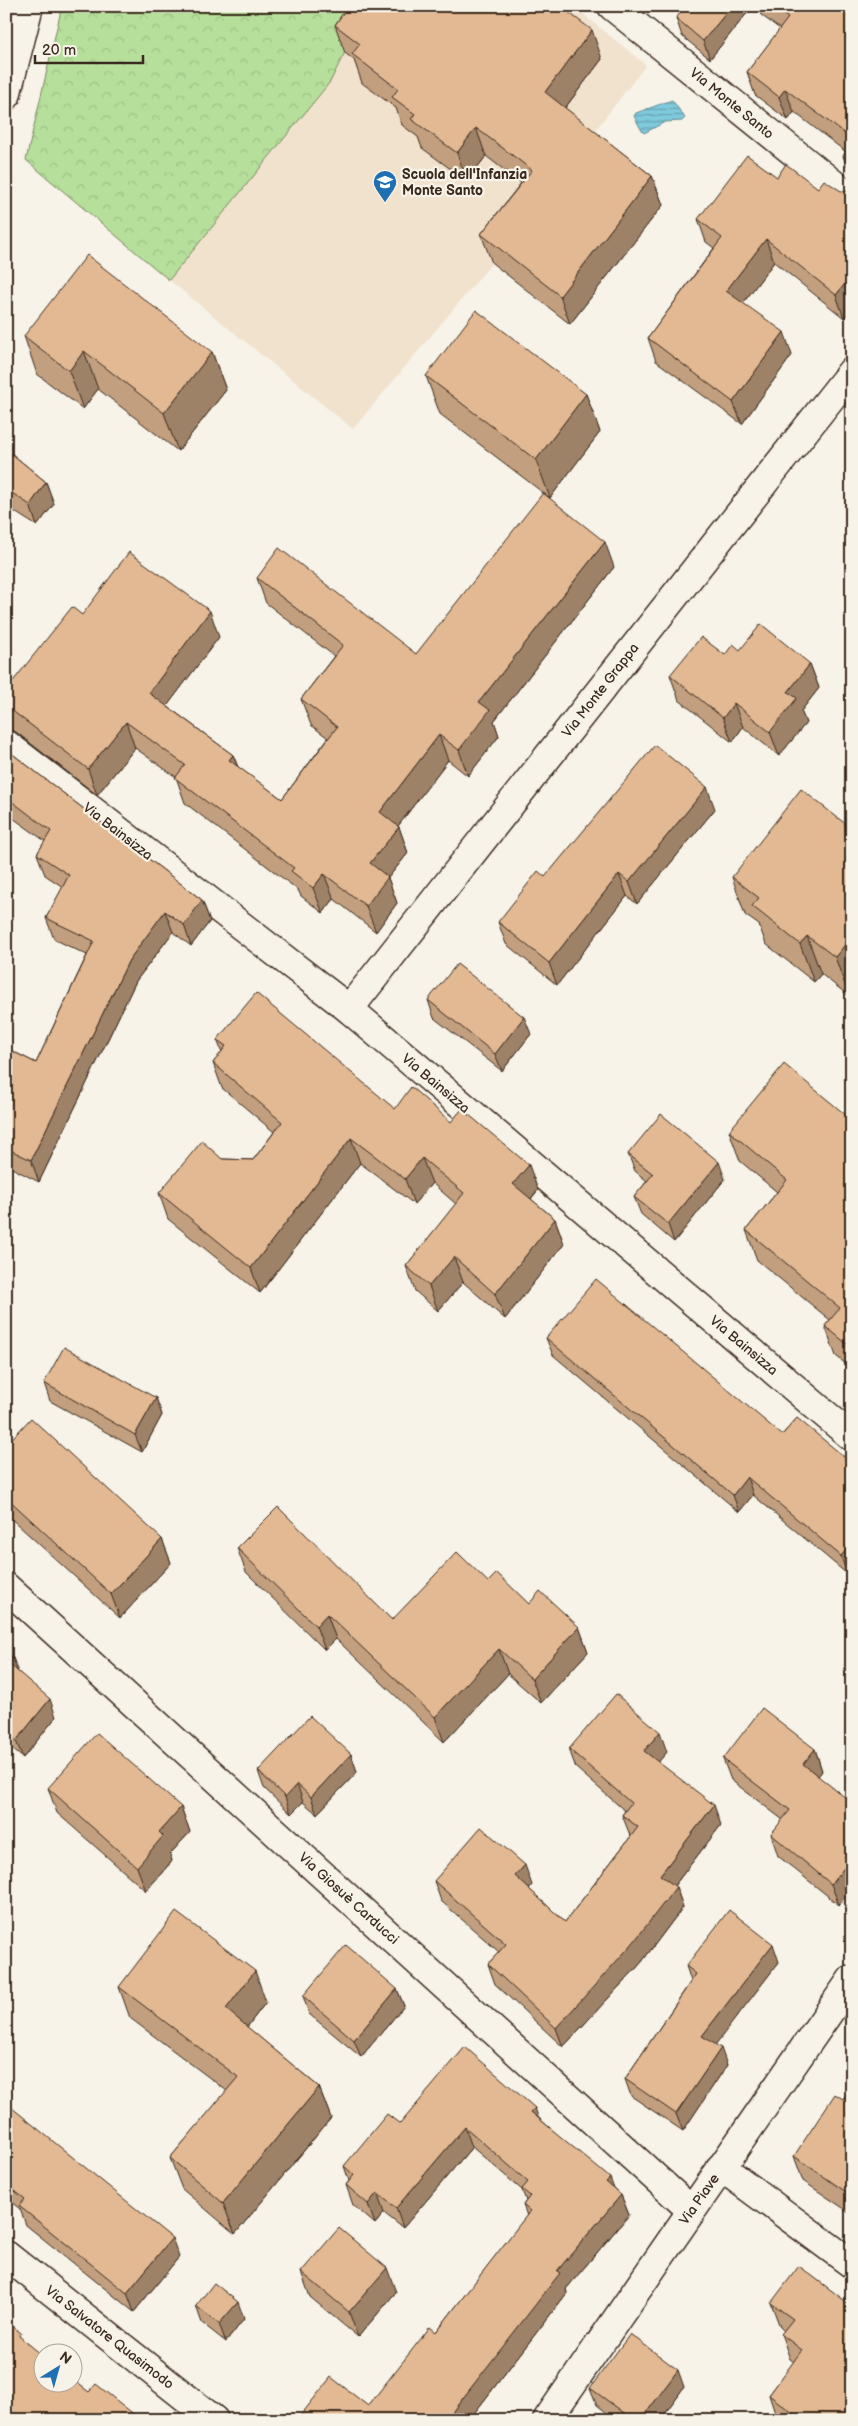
<svg xmlns="http://www.w3.org/2000/svg" width="858" height="2426" font-family="'Balsamiq Sans',sans-serif">
  <style>
    .built { fill: #f1e2ce }
    .park { fill: url(#park-crowns); stroke: #78845c }
    .water { fill: url(#water-rules); stroke: #638a91 }
    .lines { fill: none; stroke-linecap: round; stroke-linejoin: round }
    .minor-casing { stroke: #3b2a1e; stroke-width: 31 }
    .tertiary-casing { stroke: #3b2a1e; stroke-width: 31 }
    .minor { stroke: #f7f3e8; stroke-width: 28 }
    .tertiary { stroke: #f7f3e8; stroke-width: 28 }
    .wall { fill: #c29f7e; stroke: #3b2a1e }
    .shaded-wall { fill: #9e8267; stroke: #3b2a1e }
    .building { fill: #e2b993; stroke: #3b2a1e }
    .labels { text-anchor: middle; stroke-width: 4.5; stroke-linejoin: round; paint-order: stroke }
    .street-label { font-size: 14px; fill: #3b2a1e; stroke: #f7f3e8 }
    .poi-label { font-size: 14px; font-weight: bold; fill: #3b2a1e; stroke: #f7f3e8; text-anchor: start }
  </style>
  <defs>
    <pattern id="park-crowns" width="20" height="18" patternUnits="userSpaceOnUse" patternTransform="scale(1.25)"><rect width="20" height="18" fill="#b6df9b"/><path d="M2 6a3 3 0 1 1 6 0M12 15a3 3 0 1 1 6 0" fill="none" stroke="#9dc085"/></pattern>
    <pattern id="water-rules" width="6" height="5" patternUnits="userSpaceOnUse" patternTransform="scale(1.25)"><rect width="6" height="5" fill="#7ecadd"/><path d="M0 2.5h6" fill="none" stroke="#68a4b3"/></pattern>
  </defs>
  <rect width="100%" height="100%" fill="#f7f3e8"/>
  <filter id="ink" filterUnits="userSpaceOnUse"><feTurbulence type="fractalNoise" baseFrequency=".02" numOctaves="2"/><feDisplacementMap in="SourceGraphic" scale="10" xChannelSelector="R" yChannelSelector="G"/><feConvolveMatrix kernelMatrix="1 2 1 2 8 2 1 2 1" color-interpolation-filters="sRGB"/></filter>
  <g filter="url(#ink)">
    <path class="built" d="M368,6h205l73,59 -154,198 -139,166 -184,-149 161,-198z"/>
    <path class="park" d="M62,6h306l-38,76 -161,198 -143,-120z"/>
    <path class="water" d="M672,100l13,18 -3,3 -17,1 -21,11 -2,-2 -8,-15 2,-3z"/>
    <g class="lines">
      <g class="minor-casing">
        <g id="minor">
          <path d="M612,6l240,193"/>
          <path d="M6,96l23,-90"/>
          <path d="M6,744l343,265 503,428"/>
          <path d="M349,1009l503,-638"/>
          <path d="M6,1587l685,623"/>
          <path d="M721,2167l131,97"/>
          <path d="M6,2255l208,165"/>
        </g>
      </g>
      <g class="tertiary-casing">
        <path id="tertiary" d="M547,2420l305,-441"/>
      </g>
      <use href="#minor" class="minor"/>
      <use href="#tertiary" class="tertiary"/>
    </g>
    <g class="wall">
      <path d="M348,6h217l2,5 35,48 -37,49 87,68 11,29 -93,119 -78,-61 -11,-29 40,-51 -35,-27 -19,25 -45,-33 -4,-11 -16,-12 -6,-17 -34,-25 -8,-23 -9,-7 -10,-28z"/>
      <path d="M758,6h94v173l-9,-23 3,-4 -52,-40 -6,8 -33,-25 -8,-23 33,-43 -19,-14z"/>
      <path d="M752,7l-42,52 -28,-23 -6,-18z"/>
      <path d="M777,177l41,11 26,130 -70,-56 -31,41 49,52 -50,69 -86,-63 -8,-23 66,-90 -8,-6 -8,-23z"/>
      <path d="M24,336l188,16 14,38 -48,61 -80,-62 -15,20 -46,-35z"/>
      <path d="M426,376l160,18 14,38 -50,66 -110,-84z"/>
      <path d="M6,449l40,33 8,22 -17,22 -30,-19 -1,3z"/>
      <path d="M614,567l-120,154 5,15 -31,40 -20,-16 -50,66 1,1 9,26 -20,25 9,25 -21,29 -42,-33 -11,14 -22,-17 -3,-6 -113,-87 -9,-26 -41,-29 -38,47 -81,-63 -10,-3v-39l76,-75 137,22 -52,69 66,49 5,12 44,32 46,-61 -17,-13 -10,-26 33,-43 -68,-53 -9,-25 159,76z"/>
      <path d="M740,650l70,14 9,24 -18,23 5,12 -27,33 -36,-29 -11,15 -53,-42 -9,-25z"/>
      <path d="M6,749l196,151 8,21 -19,25 -18,-14 -37,49 -97,201 -33,-17v-117l30,15 51,-108 -33,-16 -8,-21 17,-31 -18,-12 -8,-21 8,-13 -39,-28z"/>
      <path d="M715,809l-78,95 -10,-8 -70,89 -51,-41 -8,-22 47,-45z"/>
      <path d="M852,829v163l-3,4 -28,-22 -7,8 -48,-38 -7,-19 -14,-10 -13,-38z"/>
      <path d="M428,1000l103,34 -29,37 -68,-53z"/>
      <path d="M217,1040l178,69 56,13 87,68 -7,9 24,20 9,25 -59,75 -42,-37 -25,29 -23,-20 -9,-25 50,-62 -24,-21 -18,21 -54,-41 -100,130 -92,-74 -9,-26 63,-34 31,1 21,-28 -52,-44 -9,-25 9,-11z"/>
      <path d="M852,1120v249l-16,-13 -11,-30 5,-6 -73,-60 -11,-30 31,-38 -37,-31 -11,-30z"/>
      <path d="M628,1154l97,25 -51,63 -33,-28 -7,-17 13,-16 -12,-10z"/>
      <path d="M546,1338l236,97 15,-17 50,156 -94,-79 -14,17 -186,-157z"/>
      <path d="M44,1383l112,15 6,17 -20,37 -92,-51z"/>
      <path d="M6,1445l156,94 9,24 -51,55 -114,-104z"/>
      <path d="M237,1548l155,72 96,-38 41,22 50,23 9,25 -47,51 -33,-29 -64,68 -108,-103 -11,11 -79,-78z"/>
      <path d="M6,1652l7,6 5,14 38,45 -33,41 -17,-14z"/>
      <path d="M569,1749l98,3 -9,10 63,63 -47,61 2,1 7,20 -42,56 -78,84 -68,-63 -7,-20 11,-12 -58,-51 -7,-20 98,4 -3,4 36,33 66,-86 -1,-1 -8,-20 3,-4 -49,-43z"/>
      <path d="M815,1749l7,22 -4,5 21,129 -61,-49 -7,-22 12,-14 -52,-40 -8,-21z"/>
      <path d="M351,1754l6,18 -40,42 -14,-12 -12,12 -27,-26 -6,-17z"/>
      <path d="M48,1788l133,19 9,25 -20,22 2,7 -26,30 -89,-78z"/>
      <path d="M779,1962l-64,82 12,21 -44,66 -52,-35 -6,-17 66,-98 -5,-15z"/>
      <path d="M119,1987l147,15 -19,25 72,60 12,31 -96,116 -53,-45 -12,-31 57,-67 -97,-73z"/>
      <path d="M397,1989l7,17 -43,51 -52,-43 -6,-18z"/>
      <path d="M852,2086v128l-49,-33 -9,-25 49,-57z"/>
      <path d="M6,2103l173,154 -45,55 -108,-87 -6,-16 -14,-11z"/>
      <path d="M539,2118l75,71 7,6 8,20 -63,74 1,4 -98,127h-172l71,-14 68,-74 91,-116 -4,-11 3,-4 -4,-11 -50,-43 -69,81 -19,-15 -9,11 -22,-19 -7,-20 3,-4 -5,-15 56,-42z"/>
      <path d="M301,2272l95,20 -38,45 -48,-40z"/>
      <path d="M771,2303l81,3v114l-75,-1 -8,-24 25,-33 -4,-3 -9,-25 3,-3 -4,-4z"/>
      <path d="M196,2306l48,13 -18,23 -24,-19z"/>
      <path d="M684,2387l-24,33h-44l-19,-15 -7,-17z"/>
    </g>
    <g class="shaded-wall">
      <path d="M553,6h12l4,11z"/>
      <path d="M732,6h19l1,1 -42,52 -7,-18z"/>
      <path d="M592,30l10,29 -47,62 -10,-29z"/>
      <path d="M785,89l9,23 -6,8 -9,-23z"/>
      <path d="M476,128l10,28 -19,25 -10,-28z"/>
      <path d="M652,176l11,29 -93,119 -10,-28z"/>
      <path d="M766,239l8,23 -39,52 -9,-23z"/>
      <path d="M852,275v34l-8,9 -8,-23z"/>
      <path d="M784,332l8,23 -50,69 -9,-22z"/>
      <path d="M84,351l14,38 -15,20 -14,-38z"/>
      <path d="M212,352l14,38 -48,61 -14,-38z"/>
      <path d="M586,394l14,38 -50,66 -14,-38z"/>
      <path d="M46,482l8,22 -17,22 -7,-21z"/>
      <path d="M605,542l9,25 -120,154 5,15 -31,40 -9,-26 20,-48z"/>
      <path d="M210,611l9,26 -61,81 -9,-25z"/>
      <path d="M810,664l9,24 -18,23 5,12 -27,33 -9,-24 18,-40z"/>
      <path d="M734,703l9,24 -11,15 -9,-24z"/>
      <path d="M126,722l9,26 -38,47 -9,-26z"/>
      <path d="M439,735l9,25 -59,78 -9,-26z"/>
      <path d="M233,755l10,25 -14,-20z"/>
      <path d="M707,787l8,22 -78,95 -8,-22z"/>
      <path d="M399,827l9,26 -20,25 9,25 -21,29 -10,-26 4,-43z"/>
      <path d="M324,874l10,25 -11,14 -10,-25z"/>
      <path d="M619,874l8,22 -70,89 -8,-22z"/>
      <path d="M202,900l8,21 -19,25 -7,-21z"/>
      <path d="M165,911l8,21 -37,49 -97,201 -8,-22 98,-200z"/>
      <path d="M807,936l14,38 -7,8 -14,-38z"/>
      <path d="M852,936v56l-3,4 -14,-39z"/>
      <path d="M524,1017l7,17 -29,37 -7,-17z"/>
      <path d="M351,1138l9,25 -100,130 -9,-25z"/>
      <path d="M422,1158l10,25 -18,21 -9,-25z"/>
      <path d="M719,1162l6,17 -51,63 -6,-18z"/>
      <path d="M529,1165l9,25 -16,19 -9,-25z"/>
      <path d="M555,1219l9,25 -59,75 -10,-25z"/>
      <path d="M852,1240v28l-7,-19z"/>
      <path d="M454,1257l9,25 -25,29 -9,-25z"/>
      <path d="M156,1398l6,17 -20,37 -7,-17z"/>
      <path d="M747,1477l6,18 -14,17 -6,-17z"/>
      <path d="M162,1539l9,24 -51,55 -9,-24z"/>
      <path d="M852,1543v25l-5,6 -6,-18z"/>
      <path d="M327,1614l9,25 -11,11 -9,-24z"/>
      <path d="M579,1627l9,25 -47,51 -9,-24z"/>
      <path d="M499,1649l9,25 -64,68 -9,-25z"/>
      <path d="M13,1658l6,17 -11,-12z"/>
      <path d="M50,1699l6,18 -33,41 -7,-17z"/>
      <path d="M660,1732l7,20 -16,19 -7,-20z"/>
      <path d="M815,1749l7,22 -11,15 -8,-22z"/>
      <path d="M351,1754l6,18 -40,42 -6,-17z"/>
      <path d="M297,1784l6,18 -12,12 -6,-17z"/>
      <path d="M714,1805l7,20 -54,70 -7,-20z"/>
      <path d="M181,1807l9,25 -20,22 2,7 -26,30 -9,-24 22,-35z"/>
      <path d="M852,1858v31l-13,16 -8,-21z"/>
      <path d="M525,1865l7,20 -10,11 -7,-20z"/>
      <path d="M676,1887l7,20 -42,56 -78,84 -7,-19z"/>
      <path d="M773,1944l6,18 -70,91 -7,-17z"/>
      <path d="M255,1971l11,31 -29,38 -11,-31z"/>
      <path d="M397,1989l7,17 -43,51 -7,-17z"/>
      <path d="M721,2048l6,17 -44,66 -7,-17z"/>
      <path d="M319,2087l12,31 -96,116 -12,-31z"/>
      <path d="M535,2108l7,20 -11,-16z"/>
      <path d="M465,2127l7,20 -69,81 -7,-20z"/>
      <path d="M610,2178l7,19 -11,-15z"/>
      <path d="M377,2193l7,20 -9,11 -7,-20z"/>
      <path d="M621,2195l8,20 -63,74 1,4 -98,127h-23l111,-149z"/>
      <path d="M172,2238l7,19 -45,55 -7,-19z"/>
      <path d="M387,2268l9,24 -38,45 -9,-25z"/>
      <path d="M238,2302l6,17 -18,23 -7,-18z"/>
      <path d="M678,2370l6,17 -24,33h-19z"/>
    </g>
    <g class="building">
      <path d="M348,6h212l32,24 -47,62 107,84 -92,120 -79,-62 51,-64 -56,-42 -19,25 -46,-34 4,-5 -23,-17 6,-8 -46,-35 8,-10 -25,-19z"/>
      <path d="M686,6h46l-29,35 -27,-23z"/>
      <path d="M772,6h80v133l-67,-50 -6,8 -32,-25 41,-54z"/>
      <path d="M852,145v19l-9,-8z"/>
      <path d="M747,155l30,22 9,-13 32,24 6,-8 17,11h8l3,-2v86l-16,20 -70,-56 -40,52 58,41 -51,70 -85,-64 74,-100 -24,-19z"/>
      <path d="M87,255l125,97 -48,61 -80,-62 -15,20 -45,-35z"/>
      <path d="M476,310l110,84 -50,66 -110,-84z"/>
      <path d="M6,449l40,33 -16,23 -24,-16z"/>
      <path d="M543,493l62,49 -126,160 11,8 -31,40 -20,-15 -59,77 19,15 -29,36 18,14 -22,29 -42,-32 -11,14 -22,-17 3,-3 -119,-90 10,-13 -59,-43 -38,47 -82,-63v-16l66,-83 10,8 47,-63 81,59 -61,82 84,62 -4,5 53,39 55,-72 -36,-28 42,-54 -86,-67 22,-30 137,106z"/>
      <path d="M761,624l49,40 -22,28 9,6 -27,34 -36,-29 -11,15 -53,-43 31,-38 24,18 8,-11 7,6z"/>
      <path d="M655,745l52,42 -78,95 -10,-8 -70,89 -51,-41 40,-51 7,6z"/>
      <path d="M6,749l196,151 -18,25 -19,-14 -36,49 -98,200 -25,-12v-100l30,15 58,-122 -48,-23 23,-43 -32,-21 14,-23 -45,-34z"/>
      <path d="M801,789l51,40v107l-17,21 -28,-21 -7,8 -48,-38 7,-8 -27,-21z"/>
      <path d="M457,964l67,53 -29,37 -67,-54z"/>
      <path d="M256,993l139,116 16,-22 40,35 11,-13 67,56 -16,19 42,35 -60,75 -41,-37 -25,29 -23,-20 58,-73 -42,-35 -17,21 -54,-41 -100,130 -92,-75 43,-52 20,18 31,1 29,-38 -69,-59 13,-17 -9,-6z"/>
      <path d="M784,1064l68,56v120l-7,9 7,6v93l-27,-22 15,-18 -94,-78 41,-50 -58,-49z"/>
      <path d="M661,1114l58,48 -51,62 -34,-27 19,-23 -25,-20z"/>
      <path d="M596,1279l186,156 15,-17 55,45v80l-11,13 -94,-79 -14,18 -187,-157z"/>
      <path d="M64,1347l92,51 -21,37 -91,-52z"/>
      <path d="M31,1418l131,121 -51,55 -105,-97v-52z"/>
      <path d="M278,1507l114,113 65,-68 31,30 9,-9 32,31 11,-13 39,36 -47,52 -33,-30 -64,68 -108,-103 -11,12 -79,-78z"/>
      <path d="M6,1652l7,6 -5,5 42,36 -34,42 -10,-9z"/>
      <path d="M616,1694l44,38 -16,19 70,54 -54,70 16,12 -43,56 -77,85 -68,-64 18,-20 -72,-63 47,-54 44,38 -10,11 50,46 73,-95 -16,-12 9,-12 -62,-54z"/>
      <path d="M762,1708l53,41 -12,15 49,39v55l-21,26 -60,-50 19,-24 -67,-51z"/>
      <path d="M310,1716l41,38 -40,43 -14,-13 -12,13 -27,-26z"/>
      <path d="M97,1733l84,74 -22,25 4,4 -26,31 -89,-79z"/>
      <path d="M729,1910l44,34 -71,92 19,12 -45,66 -51,-35 71,-105 -10,-8z"/>
      <path d="M176,1912l79,59 -29,38 93,78 -96,116 -53,-45 68,-81 -119,-90z"/>
      <path d="M346,1945l51,44 -43,51 -51,-44z"/>
      <path d="M465,2047l70,61 -4,4 79,66 -4,4 15,13 -64,76 3,2 -114,147h-17l-5,-4 -3,4h-124l34,-43 37,29 62,-79 6,5 94,-121 -7,-6 7,-9 -8,-7 6,-7 -63,-55 -69,81 -19,-15 -9,11 -22,-19 8,-10 -10,-9 43,-52 13,10z"/>
      <path d="M852,2086v110l-58,-40 41,-62 8,5z"/>
      <path d="M6,2103l166,135 -45,55 -108,-87 6,-7 -19,-15z"/>
      <path d="M339,2228l48,40 -38,44 -48,-40z"/>
      <path d="M799,2266l53,40v114h-50l-33,-25 33,-45 -21,-16 12,-15 -22,-16z"/>
      <path d="M214,2283l24,19 -19,22 -23,-18z"/>
      <path d="M6,2321l15,12 -2,3 23,19v29h30v-5l17,13 7,-8 40,32 -3,4h-125l-2,-2z"/>
      <path d="M630,2334l48,36 -37,50h-7l-44,-32z"/>
    </g>
  </g>
  <defs>
    <g id="school-pin" transform="scale(1.25)"><path d="M0 17L-7.5 6A9.5 9.5 0 1 1 7.5 6Z" fill="#1f6fb2" stroke="#f7f3e8"/><path d="M0-5L7-2L0 1L-7-2ZM-4 1L0 2.5L4 1V4Q0 6-4 4Z" fill="#fff"/></g>
  </defs>
  <g fill-rule="evenodd">
    <use href="#school-pin" x="385" y="182"/>
  </g>
  <g class="labels">
    <g class="street-label">
      <text transform="translate(732 103) rotate(39)" y="5">Via Monte Santo</text>
      <text transform="translate(600 690) rotate(-52)" y="5">Via Monte Grappa</text>
      <text transform="translate(118 831) rotate(38)" y="5">Via Bainsizza</text>
      <text transform="translate(436 1083) rotate(40)" y="5">Via Bainsizza</text>
      <text transform="translate(744 1345) rotate(40)" y="5">Via Bainsizza</text>
      <text transform="translate(349 1898) rotate(42)" y="5">Via Giosuè Carducci</text>
      <text transform="translate(699 2199) rotate(-55)" y="5">Via Piave</text>
      <text transform="translate(110 2337) rotate(38)" y="5">Via Salvatore Quasimodo</text>
    </g>
    <g class="poi-label">
      <text x="402" y="179">Scuola dell'Infanzia<tspan x="402" dy="16">Monte Santo</tspan></text>
    </g>
  </g>
  <rect width="858" height="2426" fill="none" stroke="#f7f3e8" stroke-width="25"/>
  <rect x="12" y="12" width="833" height="2401" fill="none" stroke="#3b2a1e" stroke-width="2" filter="url(#ink)"/>
  <g transform="translate(58 2368) rotate(37)"><circle r="24" fill="#f7f3e8" stroke="#aca397"/>
  <path d="M0-4L9 19L0 12L-9 19Z" fill="#1f6fb2"/>
  <text y="-8" font-size="14" font-weight="bold" text-anchor="middle" fill="#3b2a1e">N</text>
  </g>
  <path d="M35 55v8h108v-8" fill="none" stroke="#3b2a1e" stroke-width="2.5"/>
  <text x="42" y="55" font-size="15" fill="#3b2a1e" stroke="#f7f3e8" stroke-width="4" paint-order="stroke">20 m</text>
</svg>
